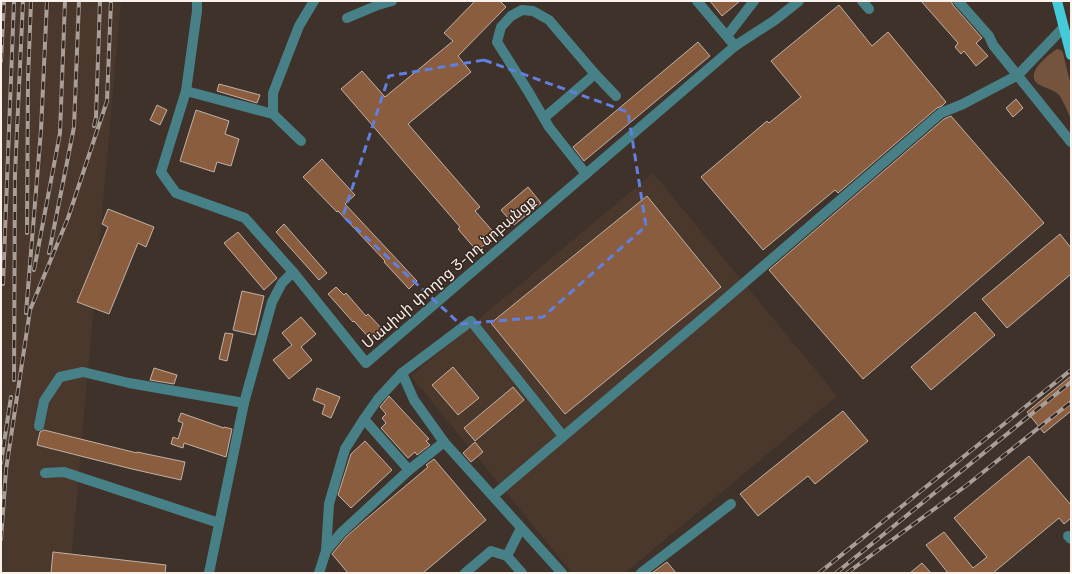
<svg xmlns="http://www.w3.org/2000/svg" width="1072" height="574" font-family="'Space Grotesk','Noto Sans Armenian',sans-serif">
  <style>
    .built { fill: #4b382c }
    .green { fill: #75543e }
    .building { fill: #8b5d3f; stroke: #c1b1a7 }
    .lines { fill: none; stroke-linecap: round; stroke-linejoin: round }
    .minor { stroke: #478087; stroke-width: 10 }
    .major { stroke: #44cad8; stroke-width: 10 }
    .rail-casing { stroke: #a99f98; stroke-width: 4 }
    .rail { stroke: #352820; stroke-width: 2.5; stroke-dasharray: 8; stroke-linecap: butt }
    .marked { fill: none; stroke: #607fde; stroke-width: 3; stroke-dasharray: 8 5; stroke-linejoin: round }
    .labels { text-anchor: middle; stroke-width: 3; stroke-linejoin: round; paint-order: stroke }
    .street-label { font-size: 15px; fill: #fbf2ed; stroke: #352820 }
  </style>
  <rect width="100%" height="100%" fill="#3f322a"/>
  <g class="built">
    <path d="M1,1h120l-51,572h-69z"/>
    <path d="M653,173l184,223 -212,177h-53l-161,-197z"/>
  </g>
  <path class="green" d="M1057,49l4,1 2,3 8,33v33c-3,-6 -9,-22 -13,-25 -5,-5 -14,-6 -20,-10 -14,-10 10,-29 19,-35z"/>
  <g class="building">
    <path d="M475,1h25l6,6 -48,49 13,16 -63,52 72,83 -5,4 21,24 -19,16 -19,-22 2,-2 -119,-138 21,-18 23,26 68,-56 -9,-8z"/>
    <path d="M710,1h30l-18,15z"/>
    <path d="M921,1h30l2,4 29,33 -6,5 12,13 -12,10 -12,-15 -3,3 -6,-7 3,-4z"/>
    <path d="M839,5l33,41 16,-14 58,70 -4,4 -5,2 -99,85 -3,-3 -72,60 -62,-73 66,-56 2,2 32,-26 -30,-36z"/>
    <path d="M698,42l12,14 -126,105 -11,-14z"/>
    <path d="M219,84l41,11 -3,8 -40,-12z"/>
    <path d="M1016,99l7,9 -10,9 -7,-9z"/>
    <path d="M157,105l10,5 -7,15 -10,-5z"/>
    <path d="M196,110l33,11 -4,13 14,5 -8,27 -14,-4 -3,10 -34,-11z"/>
    <path d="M951,116l93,107 -181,156 -94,-109 175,-151z"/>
    <path d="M322,159l33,36 -10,9 72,77 -8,8 -25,-27 1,-1 -47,-50 -1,1 -34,-35z"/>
    <path d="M528,187l13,16 -27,22 -13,-15z"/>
    <path d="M647,196l74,91 -156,127 -74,-91z"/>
    <path d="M108,209l46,18 -8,20 -8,-4 -29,71 -32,-12 31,-75 -6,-3z"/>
    <path d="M284,224l43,49 -8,7 -43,-48z"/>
    <path d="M238,232l39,46 -13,12 -40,-47z"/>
    <path d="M1060,234l11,14v26l-64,54 -25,-29z"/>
    <path d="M336,287l8,8 2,-2 20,23 2,-2 15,16 -12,10 -17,-19 -1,1 -25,-28z"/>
    <path d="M242,291l22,5 -9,39 -22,-5z"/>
    <path d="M975,312l20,23 -64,55 -20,-23z"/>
    <path d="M301,317l15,17 -15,13 11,13 -23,19 -16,-19 19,-15 -10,-12z"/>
    <path d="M225,333l8,1 -6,27 -8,-2z"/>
    <path d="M453,367l26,31 -21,17 -26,-30z"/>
    <path d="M154,368l23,7 -3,9 -24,-4z"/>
    <path d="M1071,376v35l-27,22 -17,-21z"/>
    <path d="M513,387l11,13 -49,41 -11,-13z"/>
    <path d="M317,388l23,9 -9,21 -9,-4 3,-9 -12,-5z"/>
    <path d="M389,396l40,43 -3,2 4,4 -13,10 -2,-3 -7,6 -27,-30 5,-5 -4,-5 4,-4 -6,-7z"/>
    <path d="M843,411l25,30 -53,43 -7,-8 -50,40 -18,-22z"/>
    <path d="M181,413l43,15v-1l8,2 -6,28 -42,-14 -1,5 -12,-4 2,-7 5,2 5,-16 -5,-2z"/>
    <path d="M44,430l93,23v-1l48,10 -4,18 -49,-11 -95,-24 3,-13z"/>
    <path d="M365,441l27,29 -41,38 -13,-13 13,-41z"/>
    <path d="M475,442l8,10 -12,10 -8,-9z"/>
    <path d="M1029,456l42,49v13l-7,6 -5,-6 -66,55h-45l-22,-28 18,-13 29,36 14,-11 -33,-39z"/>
    <path d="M434,459l52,61 -63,53h-75l-16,-19 14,-17 18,-16 64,-54 -2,-2z"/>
    <path d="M53,552l113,13 -1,8h-114z"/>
    <path d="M667,562l9,11h-24z"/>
    <path d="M922,563l9,10h-21z"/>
  </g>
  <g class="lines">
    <g class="minor">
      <path d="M197,1v10l-11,80 -25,81 15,21 69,25 48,54 73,91 369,-317 40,-26 24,-19"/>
      <path d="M697,1l38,45"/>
      <path d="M862,1l7,8"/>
      <path d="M958,1l31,35 4,9 78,97"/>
      <path d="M347,18l31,-13 14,-4"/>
      <path d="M727,36l27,-35"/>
      <path d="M186,91l87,23 28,27"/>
      <path d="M273,114v-21l26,-67 15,-25"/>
      <path d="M544,118l51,-44"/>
      <path d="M586,174l-37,-47 -21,-36 -31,-49 4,-15 10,-11 11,-6 11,1 16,9 46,54 21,22"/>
      <path d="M364,419l45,51"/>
      <path d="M39,426l5,-25 16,-24 23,-5 46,11 115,20"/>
      <path d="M45,473l19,-1 155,51"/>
      <path d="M493,496l223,-189 225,-194 22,-9 55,-29 45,-47"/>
      <path d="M1068,536l3,3"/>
      <path d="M326,551l3,-47 16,-55 19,-30 14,-20 24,-26"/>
      <path d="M507,556l14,-28"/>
      <path d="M209,573l35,-170 28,-101 10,-19 11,-11"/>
      <path d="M319,573l7,-22 15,-18 68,-63 35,-28"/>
      <path d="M465,573l26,-22 16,5 15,17"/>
      <path d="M562,573l-118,-131 -30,-42 -12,-27 69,-52 92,115"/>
      <path d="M641,573l90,-69"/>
    </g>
    <path class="major" d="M1057,1l14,54"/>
    <g class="rail-casing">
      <g id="rail">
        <path d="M1,61l3,-60"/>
        <path d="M94,126l2,-9 4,-116"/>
        <path d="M27,233l1,-153 3,-79"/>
        <path d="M49,253l25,-126 5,-126"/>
        <path d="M34,270l26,-137 5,-132"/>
        <path d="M3,284l11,-283"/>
        <path d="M26,313l15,-183 6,-129"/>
        <path d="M14,380l1,-206 8,-173"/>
        <path d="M1,463l10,-66"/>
        <path d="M1,539l5,-69 24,-160 38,-92 39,-117 4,-100"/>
        <path d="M819,573l252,-203"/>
        <path d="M836,573l235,-191"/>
        <path d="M847,573l120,-88 104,-83"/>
      </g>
    </g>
    <use href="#rail" class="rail"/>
  </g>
  <path class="marked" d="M484,60l144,52 18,114 -103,91 -83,7 -117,-108 46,-140z"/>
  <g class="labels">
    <g class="street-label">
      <text transform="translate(449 272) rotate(-41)" y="5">Մասիսի փողոց 3-րդ նրբանցք</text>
    </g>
  </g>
  <rect width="1072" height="574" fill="none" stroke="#fbf2ed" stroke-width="4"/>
</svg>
